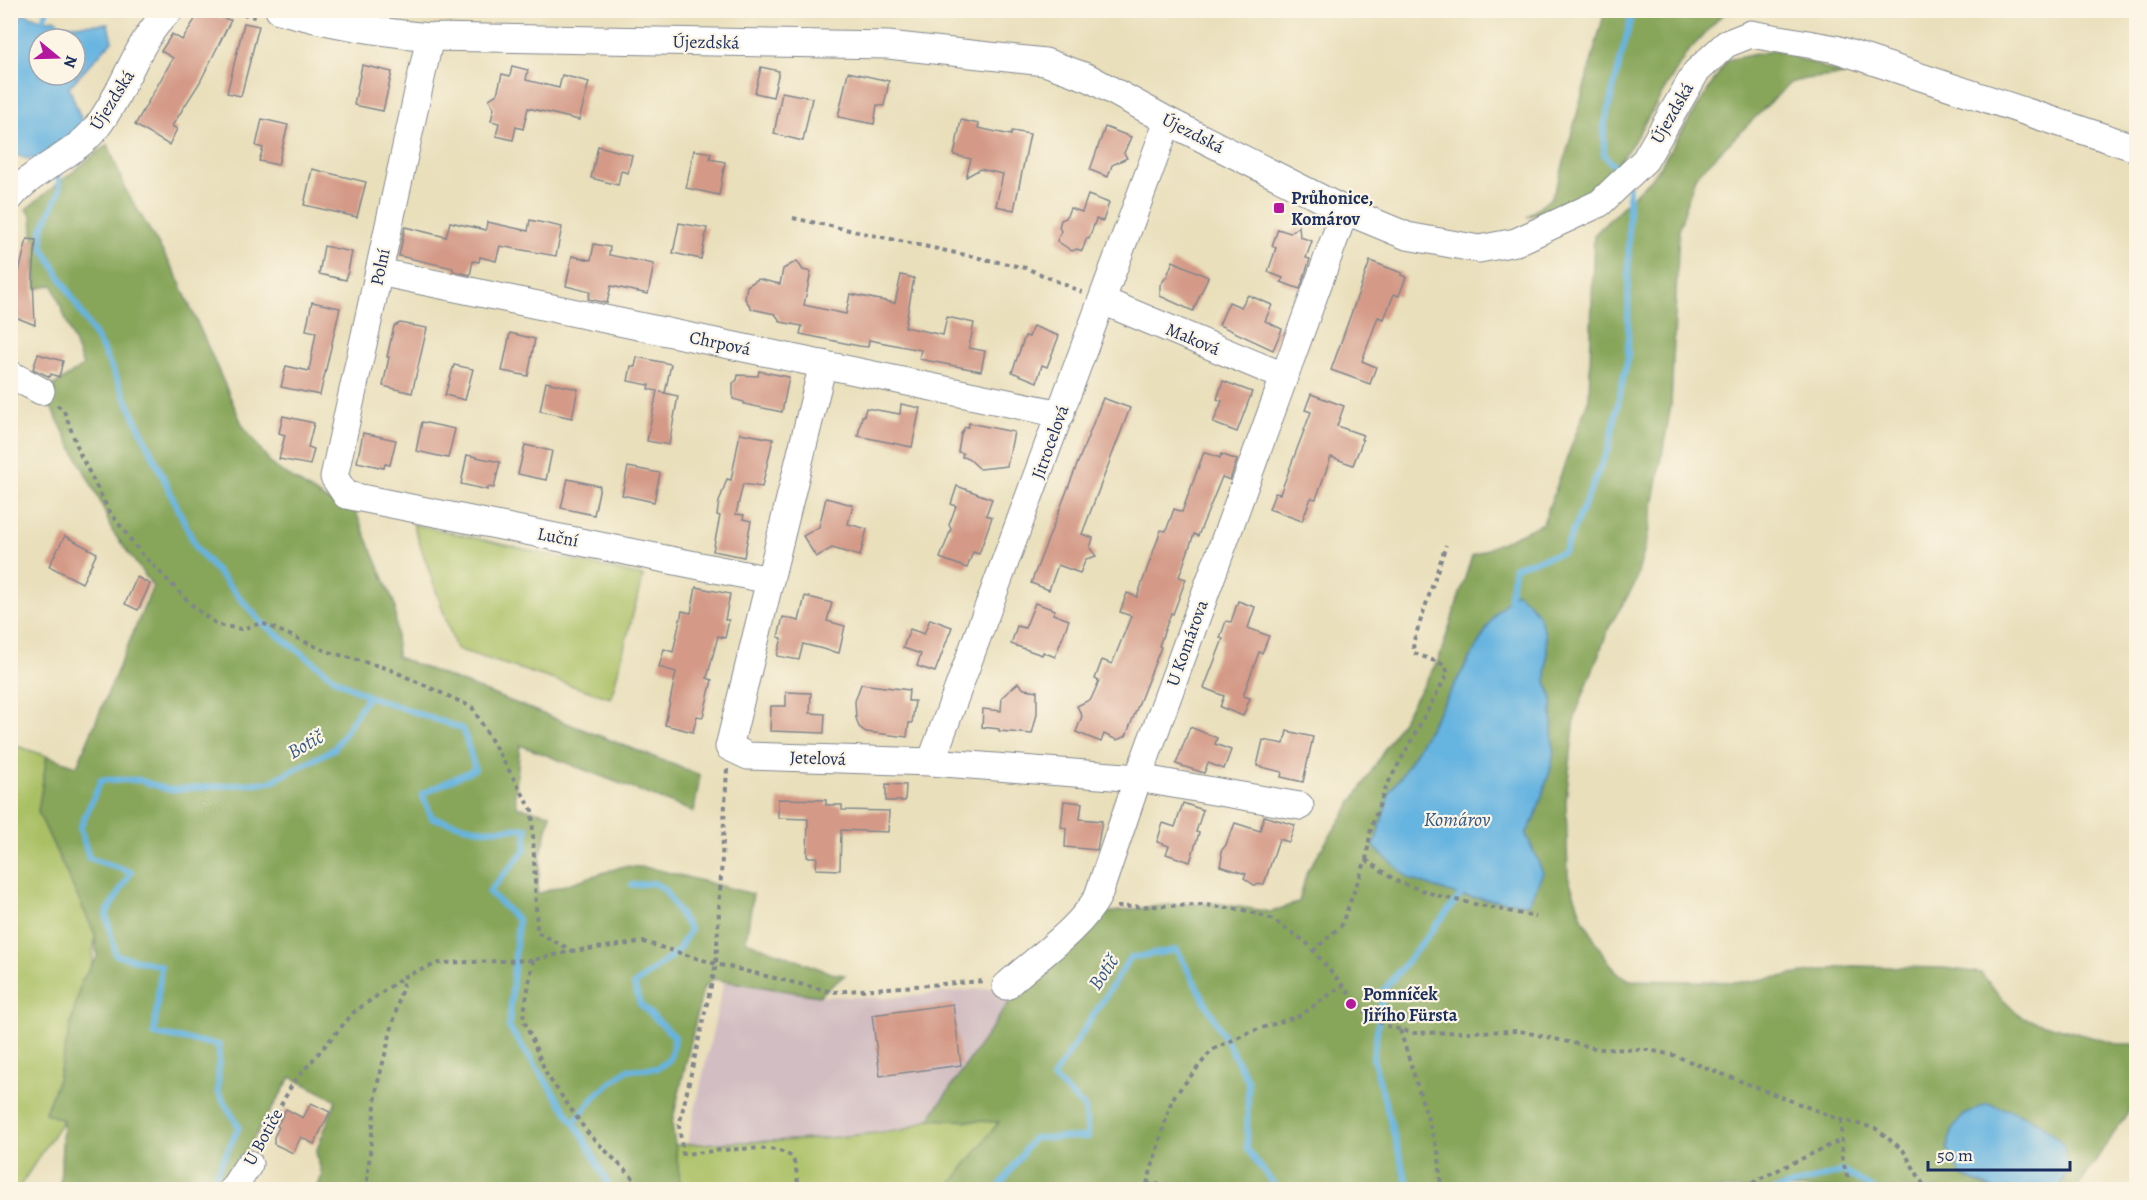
<svg xmlns="http://www.w3.org/2000/svg" width="2147" height="1200" font-family="Alegreya,serif">
  <style>
    .industrial { fill: #d2bec2 }
    .green { fill: #aac065; stroke: #627862; stroke-width: 1.5 }
    .forest { fill: #87a65a; stroke: #516a5c; stroke-width: 1.5; fill-rule: evenodd }
    .water { fill: #66b4e0; stroke: #40729f; stroke-width: 1.5; fill-rule: evenodd }
    .lines { fill: none; stroke-linecap: round; stroke-linejoin: round }
    .stream { stroke: #66b4e0; stroke-width: 6 }
    .building { fill: #d49a87 }
    .minor-casing { stroke: #82878c; stroke-width: 29 }
    .path { stroke: #82878c; stroke-width: 4; stroke-dasharray: 4.5 4.5; stroke-linecap: butt }
    .minor { stroke: #fff; stroke-width: 27 }
    .poi-dot { fill: #b5179e; stroke: #fcf5e5; stroke-width: 2 }
    .labels { text-anchor: middle; stroke-width: 4.5; stroke-linejoin: round; paint-order: stroke }
    .street-label { font-size: 18px; fill: #1b2f5e; stroke: #fcf5e5 }
    .poi-label { font-size: 18px; font-weight: bold; fill: #1b2f5e; stroke: #fcf5e5; text-anchor: start }
    .water-label { font-size: 20px; font-style: italic; fill: #325785; stroke: #fcf5e5 }
  </style>
  <rect width="100%" height="100%" fill="#fcf5e5"/>
  <filter id="ink" filterUnits="userSpaceOnUse"><feTurbulence type="fractalNoise" baseFrequency=".0167" numOctaves="2"/><feDisplacementMap in="SourceGraphic" scale="12" xChannelSelector="R" yChannelSelector="G"/><feConvolveMatrix kernelMatrix="1 2 1 2 8 2 1 2 1" color-interpolation-filters="sRGB"/></filter>
  <filter id="wash" filterUnits="userSpaceOnUse"><feTurbulence type="fractalNoise" baseFrequency=".008" numOctaves="4" result="noise"/><feDisplacementMap in="SourceGraphic" scale="24" xChannelSelector="R" yChannelSelector="G"/><feGaussianBlur stdDeviation="1.35" result="paint"/><feColorMatrix in="noise" values="0 0 0 0 0 0 0 0 0 0 0 0 0 0 0 0 0 1.4 0 .05"/><feComposite in="paint" operator="in"/></filter>
  <g filter="url(#wash)">
    <rect width="100%" height="100%" fill="#e9dfbb"/>
    <path class="industrial" d="M724,981l95,15 68,2 134,-13 -92,134 -25,11 -85,9 -132,6z"/>
    <g class="green">
      <path d="M413,524l230,52 -32,122 -155,-49z"/>
      <path d="M11,744l36,12 -9,56 57,122 -3,31 -11,17 -23,97 -13,33 18,8 -45,69 -7,1z"/>
      <path d="M929,1119l70,3 -52,67h-266l-6,-44 144,-6 85,-9z"/>
    </g>
    <g class="forest">
      <path d="M1605,11h124l-9,6 -34,37 -54,90 -35,47 -70,26 24,-19 8,-18z"/>
      <path d="M1776,50l68,25 -39,4 -15,4 -95,94 -16,52 -8,176 -24,135 -12,44 -25,41 -35,91 -9,84 2,76 14,41 20,35 15,21 13,7 115,2 106,-16 93,2 37,5 22,27 20,18 93,26h20v56l-59,89h-18l8,-18 -106,4 32,14h-1046l52,-67 -70,-3 92,-134 84,-72 60,-8 51,-2 55,9 28,-10 8,-31 55,-84 77,-128 33,-103 71,-33 46,-125 5,-163 62,-62 71,-113zM1516,593l12,9 11,14 6,18 2,13 -1,35 6,14v43l2,11 -4,21 -15,46 -9,17 16,39 -14,31 -68,-8 -70,-105 12,-16 94,-162z"/>
      <path d="M108,144l17,45 50,83 68,154 30,40 53,34 29,10 40,95 2,52 303,118 -6,37 -174,-67 -5,52 3,10 33,7 -10,39 -4,41 87,-28 27,2 102,26 -7,47 85,32 14,2 -26,21 -106,-17 -10,10 -31,134 9,66h-364l5,-14 -6,-23 20,-52 -45,-23 -61,101 -12,11h-158l3,-69 -18,-7 13,-34 23,-97 16,-25 -2,-23 -57,-122 9,-56 30,10 76,-180 -41,-55 -11,-28 -56,-107 6,-9 32,-21 -30,-81 -17,4 -4,-73 -6,-7z"/>
    </g>
    <g class="water">
      <path d="M23,13l20,8 11,-2 8,6 46,-1 4,17 -43,46 14,37c-21,21 -42,48 -72,28l-1,-113zM39,39h36v36h-36z"/>
      <path d="M1516,592l12,10 11,14 6,18 2,13 -1,35 6,14v42l2,12 -4,21 -15,46 -9,17 17,39 -15,31 -68,-8 -50,-17 -36,-32 16,-56 12,-16 94,-162z"/>
      <path d="M1987,1104l26,7 26,11 26,24 2,25 -8,18h-66l-32,-14 -14,-27c9,-31 10,-30 40,-44z"/>
    </g>
    <g class="lines">
      <g class="stream">
        <path d="M40,28l7,-18"/>
        <path d="M57,169l3,22 -18,38 1,19 59,100 95,201 65,74 75,57 31,16"/>
        <path d="M1621,173l-17,-18v-29l29,-116"/>
        <path d="M1509,599l6,-32 49,-15 45,-105 19,-91 1,-170"/>
        <path d="M574,1123l21,-27 32,-26 31,-2 12,-9 5,-22 -35,-33 -6,-19 43,-33 13,-22 -26,-41 -10,-6 -22,2"/>
        <path d="M191,1190l21,-8 27,-55 -21,-35 1,-47 -65,-11 7,-68 -45,-11 -10,-41 25,-42 -42,-14 -9,-30 21,-48h38l30,10 101,-8 64,-33 34,-53 95,33 12,40 -53,25 10,24 51,12 44,-2 -2,22 -36,42 29,28 -9,107 74,109 28,54"/>
        <path d="M997,1190l36,-52 55,-1 -3,-29 -32,-30 77,-120 47,-8 71,131 -1,68 31,41"/>
        <path d="M1409,1190l-36,-132 10,-67 77,-95"/>
        <path d="M1775,1190l68,-19 32,19"/>
      </g>
    </g>
    <g id="blocks">
      <g class="building">
        <path d="M199,13l32,7 -31,62 -28,44 5,3 -8,16 -34,-20 38,-67 -12,-7 11,-17 10,6z"/>
        <path d="M244,23l15,3 -18,70 -14,-3z"/>
        <path d="M362,65l30,7 -9,39 -29,-6z"/>
        <path d="M512,66l16,4 -2,10 33,8 3,-13 27,7 -10,38 -51,-12 -5,21 -7,-2 -3,13 -17,-4 3,-13 -8,-2 3,-13 -5,-9 8,-5 5,-20 8,2z"/>
        <path d="M761,67l18,4 -6,26 -18,-4z"/>
        <path d="M848,72l41,9 -5,25 -7,-1 -3,19 -36,-7z"/>
        <path d="M782,92l30,6 -9,43 -29,-7z"/>
        <path d="M262,119l26,6 -10,40 -19,-4 4,-13 -7,-2z"/>
        <path d="M961,120l18,4 -1,4 33,7 1,-4 18,3 -16,76 -18,-4 7,-32 -23,-5 -14,8 5,-18 -17,-4z"/>
        <path d="M1105,127l26,10 -7,16 3,5 -15,7 -4,12 -18,-7z"/>
        <path d="M598,146l34,9 -4,18 -7,-2 -3,14 -27,-7z"/>
        <path d="M694,150l17,3 -1,6 15,3 -6,33 -33,-7z"/>
        <path d="M312,169l54,13 -9,35 -53,-12z"/>
        <path d="M1088,195l21,8 -6,18 -7,-2 -7,20 -2,-1 -5,13 -5,-2 -5,2 -15,-10 4,-10 -2,-4 2,-7 5,-2 4,-10 12,4z"/>
        <path d="M530,220l32,7 -6,29 -56,-10 -4,15 -16,-4 -1,5 -6,-1 -3,14 -17,-4v-3l-54,-12 6,-29 41,10 4,-15 36,8 1,-8 41,9z"/>
        <path d="M679,223l28,5 -6,31 -28,-6z"/>
        <path d="M1299,226l1,11 12,4 -6,17 4,1 -10,30 -19,-7 2,-4 -15,-6 8,-24 -4,-2 6,-17 12,4z"/>
        <path d="M27,239l9,1 -3,39 2,46 -25,-10v-41l8,2z"/>
        <path d="M594,244l16,3 -1,8 45,9 -6,30 -37,-8 -4,17 -19,-4 2,-7 -24,-6 6,-30 19,4z"/>
        <path d="M324,246l28,6 -6,28 -27,-6z"/>
        <path d="M797,261l6,9 8,2 -7,33 42,9 4,-20 45,9 6,-28 13,3 -9,49 38,8 4,-18 27,6 -5,25 16,3 -4,20 -62,-12 2,-9 -52,-10 -1,7 -9,-1 -59,-12 2,-8 -21,-4 -6,-8 -23,-5 -7,-10 2,-13 11,-7 22,5 3,-15z"/>
        <path d="M1173,261l35,16 -15,34 -33,-15v-11l7,-9z"/>
        <path d="M1370,261l32,12 -1,2 5,2 -7,19 -5,-2 -10,25 -6,-2 -16,44 14,6 -6,17 -39,-14z"/>
        <path d="M1248,295l24,10 -7,16 17,8 -9,21 -54,-25 10,-23 12,5z"/>
        <path d="M312,302l28,6 -20,87 -39,-8 5,-21 23,5 7,-39 -10,-2z"/>
        <path d="M400,323l27,5 -15,65 -29,-7 6,-29h-2l7,-31z"/>
        <path d="M1033,326l26,10 -12,31 -5,-2 -5,17 -25,-10 13,-36 4,1z"/>
        <path d="M510,333l25,6 -7,37 -26,-5z"/>
        <path d="M38,354l25,7 -4,16 -8,-3 -1,3 -17,-8z"/>
        <path d="M637,357l34,7 -6,29 -5,-1 18,4 -9,49 -22,-4 10,-50 -9,-2 1,-4 -21,-4 3,-15 4,1z"/>
        <path d="M454,365l19,4 -8,31 -20,-5z"/>
        <path d="M759,371l30,6 -7,35 -38,-8v-2l-11,-3v-16l4,-3 1,-5 20,1z"/>
        <path d="M1223,381l29,11 -15,40 -24,-9 9,-22 -5,-2z"/>
        <path d="M546,382l32,7 -6,29 -32,-7z"/>
        <path d="M1311,394l33,12 -7,20 26,9 -2,4 2,1 -10,25 -22,-8 -15,42 -5,-1 -9,23 -33,-12 6,-16 5,1 31,-82 -6,-2z"/>
        <path d="M1103,398l27,10 -48,126 11,4 -3,10 6,8 -10,3 -6,14 -22,-8 -9,25 -18,-7z"/>
        <path d="M901,404l19,4 -8,39 -54,-11 4,-20h2l2,-8 34,6z"/>
        <path d="M283,416l31,7 -6,24 6,2 -4,16 -31,-6 6,-24 -6,-2z"/>
        <path d="M422,422l33,7 -7,29 -32,-7z"/>
        <path d="M969,423l45,9 -7,34 -27,3 -12,-11 -6,-1 1,-4 -5,-1 3,-18 4,-7h3z"/>
        <path d="M363,433l33,7 -6,25 -5,-1 -1,4 -27,-6z"/>
        <path d="M740,433l33,6 -11,48 -19,-3 -7,30 8,1 -1,4 8,2 -7,36 -31,-6 7,-35 -3,-1 2,-13 8,-23 4,1z"/>
        <path d="M525,445l27,6 -6,29 -28,-6z"/>
        <path d="M1204,452l16,6 1,-4 16,6 -7,20 -8,-3 -24,59 -4,-2 -15,43 7,2 -13,35 -2,-1 -12,33 2,1 -35,89 -9,4 -13,-6 -3,8 -25,-10 6,-16 -5,-10 14,-7 8,-18 -4,-2 7,-19 10,4 19,-48 -11,-4 7,-19 10,4 24,-67 5,1 8,-22 8,3z"/>
        <path d="M467,455l33,7 -6,26 -6,-1v3l-27,-6z"/>
        <path d="M628,467l32,6 -6,29 -32,-7z"/>
        <path d="M568,479l32,7 -6,29 -33,-7z"/>
        <path d="M957,486l35,13 -6,16 6,2 -13,37 -6,-2 -6,16 -27,-10 11,-29 -2,-4 7,-19 -5,-2z"/>
        <path d="M826,498l27,7 -5,19 19,5 -7,27 -28,-8 -16,9 -13,-21 16,-9z"/>
        <path d="M65,536l32,17 -15,30 -33,-17z"/>
        <path d="M137,577l13,7 -12,26 -13,-6z"/>
        <path d="M696,587l34,7 -5,26h4l-4,18 -7,-2 -11,42 5,2 -9,37 -6,-1 -4,16 -28,-7 11,-53 -17,-5 5,-18 9,3 9,-41 9,2z"/>
        <path d="M805,596l27,7 -5,18 18,5 -6,27 -36,-9 -4,16 -22,-4 5,-18 -4,-1 5,-20 16,4z"/>
        <path d="M1238,601l17,6 -7,21 21,8 -7,17 -3,-1 -16,44 7,2 -7,18 -23,-9 4,-11 -20,-8 19,-49 -3,-1 6,-17 5,1z"/>
        <path d="M1035,603l20,7 -2,4 16,6 -14,37 -12,-5 -1,3 -31,-11 6,-18 8,2z"/>
        <path d="M930,619l22,8 -17,45 -18,-6 4,-12 -18,-6 7,-19 14,5z"/>
        <path d="M1018,683l6,6 13,2v23l-5,20 -33,-3v-2l-17,-2 1,-18 18,2 1,-14z"/>
        <path d="M861,684l48,6 -1,11h7l-3,22h-3l-2,14 -41,-5 -7,-5 -3,-9 -1,-17z"/>
        <path d="M786,692l25,1 -1,20 15,1 -1,19 -54,-2 1,-25h15z"/>
        <path d="M1190,727l27,11 -2,6 16,6 -7,19 -16,-6 -4,10 -28,-9z"/>
        <path d="M1287,731l26,6 -10,45 -22,-5 1,-5 -25,-6 6,-26 21,4z"/>
        <path d="M886,784l20,1 -1,16h-19z"/>
        <path d="M778,799l48,1v5h16v5l47,1 -1,21 -47,-2 -1,40 -24,-1 1,-12h-10l1,-38 -30,-1z"/>
        <path d="M1064,801l18,2 -2,16 22,2 -5,29 -32,-3 1,-19 -5,-1z"/>
        <path d="M1183,803l20,7 -7,22 3,1 -9,29 -24,-8 3,-8 -12,-4 6,-19 12,4z"/>
        <path d="M1264,816l31,9 -6,17 -10,-3 -15,45 -10,1 -10,-7 2,-4 -26,-8 2,-9 -1,-6 5,-6 3,-9h1l5,-13 25,8z"/>
        <path d="M953,1004l8,61 -81,11 -8,-61z"/>
        <path d="M311,1103l19,9 -16,32 -13,-7 -8,16 -19,-9v-7l5,-10 -2,-1 9,-17 17,9z"/>
      </g>
    </g>
  </g>
  <g filter="url(#ink)">
    <use href="#blocks" fill-opacity="0" stroke="#82878c" stroke-width="1.5"/>
    <g class="lines">
      <g class="minor-casing">
        <g id="minor">
          <path d="M279,10c51,14 98,22 151,27l458,8 157,17 44,16 79,43 174,88 65,27 72,13 37,-7 84,-39 45,-43 51,-88 30,-28 25,-10 85,15 300,99"/>
          <path d="M430,37l-96,440 12,18 424,85"/>
          <path d="M10,198c24,-30 63,-41 86,-70 29,-36 40,-88 74,-118"/>
          <path d="M379,272l682,142"/>
          <path d="M1103,301l180,75"/>
          <path d="M823,364l-94,383 19,9 183,6 207,16 162,28"/>
          <path d="M10,374l31,17"/>
          <path d="M931,762l237,-641"/>
          <path d="M1006,986c29,-27 74,-56 92,-90l40,-118 207,-568"/>
          <path d="M232,1190l17,-26"/>
        </g>
      </g>
      <g class="path">
        <path d="M225,10l34,8"/>
        <path d="M2132,124l4,-33"/>
        <path d="M793,218l233,50 56,24"/>
        <path d="M57,405l7,6 16,43 28,55 31,42 57,58 22,16 23,4 21,-6 64,28 63,18 83,38 60,103 5,122 34,18"/>
        <path d="M727,769l-11,195 -37,162 4,28c21,-1 96,-14 109,4 5,7 5,23 7,32"/>
        <path d="M1366,860l32,22 44,15 94,20"/>
        <path d="M1117,907l88,-2 39,5 27,9 35,23 60,71 18,12 29,8 107,-2 79,18 50,1 24,5 168,65 34,8 28,22 20,34 6,6"/>
        <path d="M1313,951l28,-25 25,-66 5,-32 15,-41 62,-114 -3,-8 -31,-12 -1,-10 33,-98"/>
        <path d="M533,960l-10,58 24,57 40,57 58,58"/>
        <path d="M1400,1030l39,125 2,35"/>
        <path d="M1841,1120l1,38 9,32"/>
        <path d="M259,1145l34,-62 61,-71 51,-36 34,-13 94,-3 39,-9 72,-9 72,22 117,28 151,-11"/>
        <path d="M1147,1184l25,-85 40,-49 35,-17 54,-18 42,-30"/>
        <path d="M366,1190l11,-104 28,-110"/>
        <path d="M1140,1190l7,-6 57,1 7,5"/>
        <path d="M1736,1190l105,-50"/>
      </g>
      <use href="#minor" class="minor"/>
    </g>
  </g>
  <g class="poi-dot">
    <rect x="1273" y="202" width="12" height="12" rx="3"/>
    <circle cx="1351" cy="1004" r="6"/>
  </g>
  <g class="labels">
    <g class="street-label">
      <text transform="translate(706 42) rotate(1)" y="6">Újezdská</text>
      <text transform="translate(112 100) rotate(-58)" y="6">Újezdská</text>
      <text transform="translate(1672 113) rotate(-60)" y="6">Újezdská</text>
      <text transform="translate(1193 133) rotate(27)" y="6">Újezdská</text>
      <text transform="translate(380 267) rotate(-78)" y="6">Polní</text>
      <text transform="translate(1193 339) rotate(23)" y="6">Maková</text>
      <text transform="translate(720 343) rotate(12)" y="6">Chrpová</text>
      <text transform="translate(1050 442) rotate(-70)" y="6">Jitrocelová</text>
      <text transform="translate(558 537) rotate(11)" y="6">Luční</text>
      <text transform="translate(1187 643) rotate(-70)" y="6">U Komárova</text>
      <text transform="translate(818 758) rotate(2)" y="6">Jetelová</text>
      <text transform="translate(263 1137) rotate(-61)" y="6">U Botiče</text>
    </g>
    <g class="poi-label">
      <text x="1291" y="204">Průhonice,<tspan x="1291" dy="21">Komárov</tspan></text>
      <text x="1363" y="1000">Pomníček<tspan x="1363" dy="21">Jiřího Fürsta</tspan></text>
    </g>
    <g class="water-label">
      <text transform="translate(305 744) rotate(-30)" y="7">Botič</text>
      <text x="1457" y="826">Komárov</text>
      <text transform="translate(1103 972) rotate(-56)" y="7">Botič</text>
    </g>
  </g>
  <rect width="2147" height="1200" fill="none" stroke="#fcf5e5" stroke-width="36"/>
  <g transform="translate(57 57) rotate(109)"><circle r="28" fill="#fcf5e5" stroke="#a2a6af" stroke-width="1.5"/>
  <path d="M0-4.5L10 22L0 15L-10 22Z" fill="#b5179e"/>
  <text y="-9" font-size="16" font-weight="bold" text-anchor="middle" fill="#1b2f5e">N</text>
  </g>
  <path d="M1928 1161v9h142v-9" fill="none" stroke="#1b2f5e" stroke-width="3"/>
  <text x="1937" y="1161" font-size="18" fill="#1b2f5e" stroke="#fcf5e5" stroke-width="4.5" paint-order="stroke">50 m</text>
</svg>
